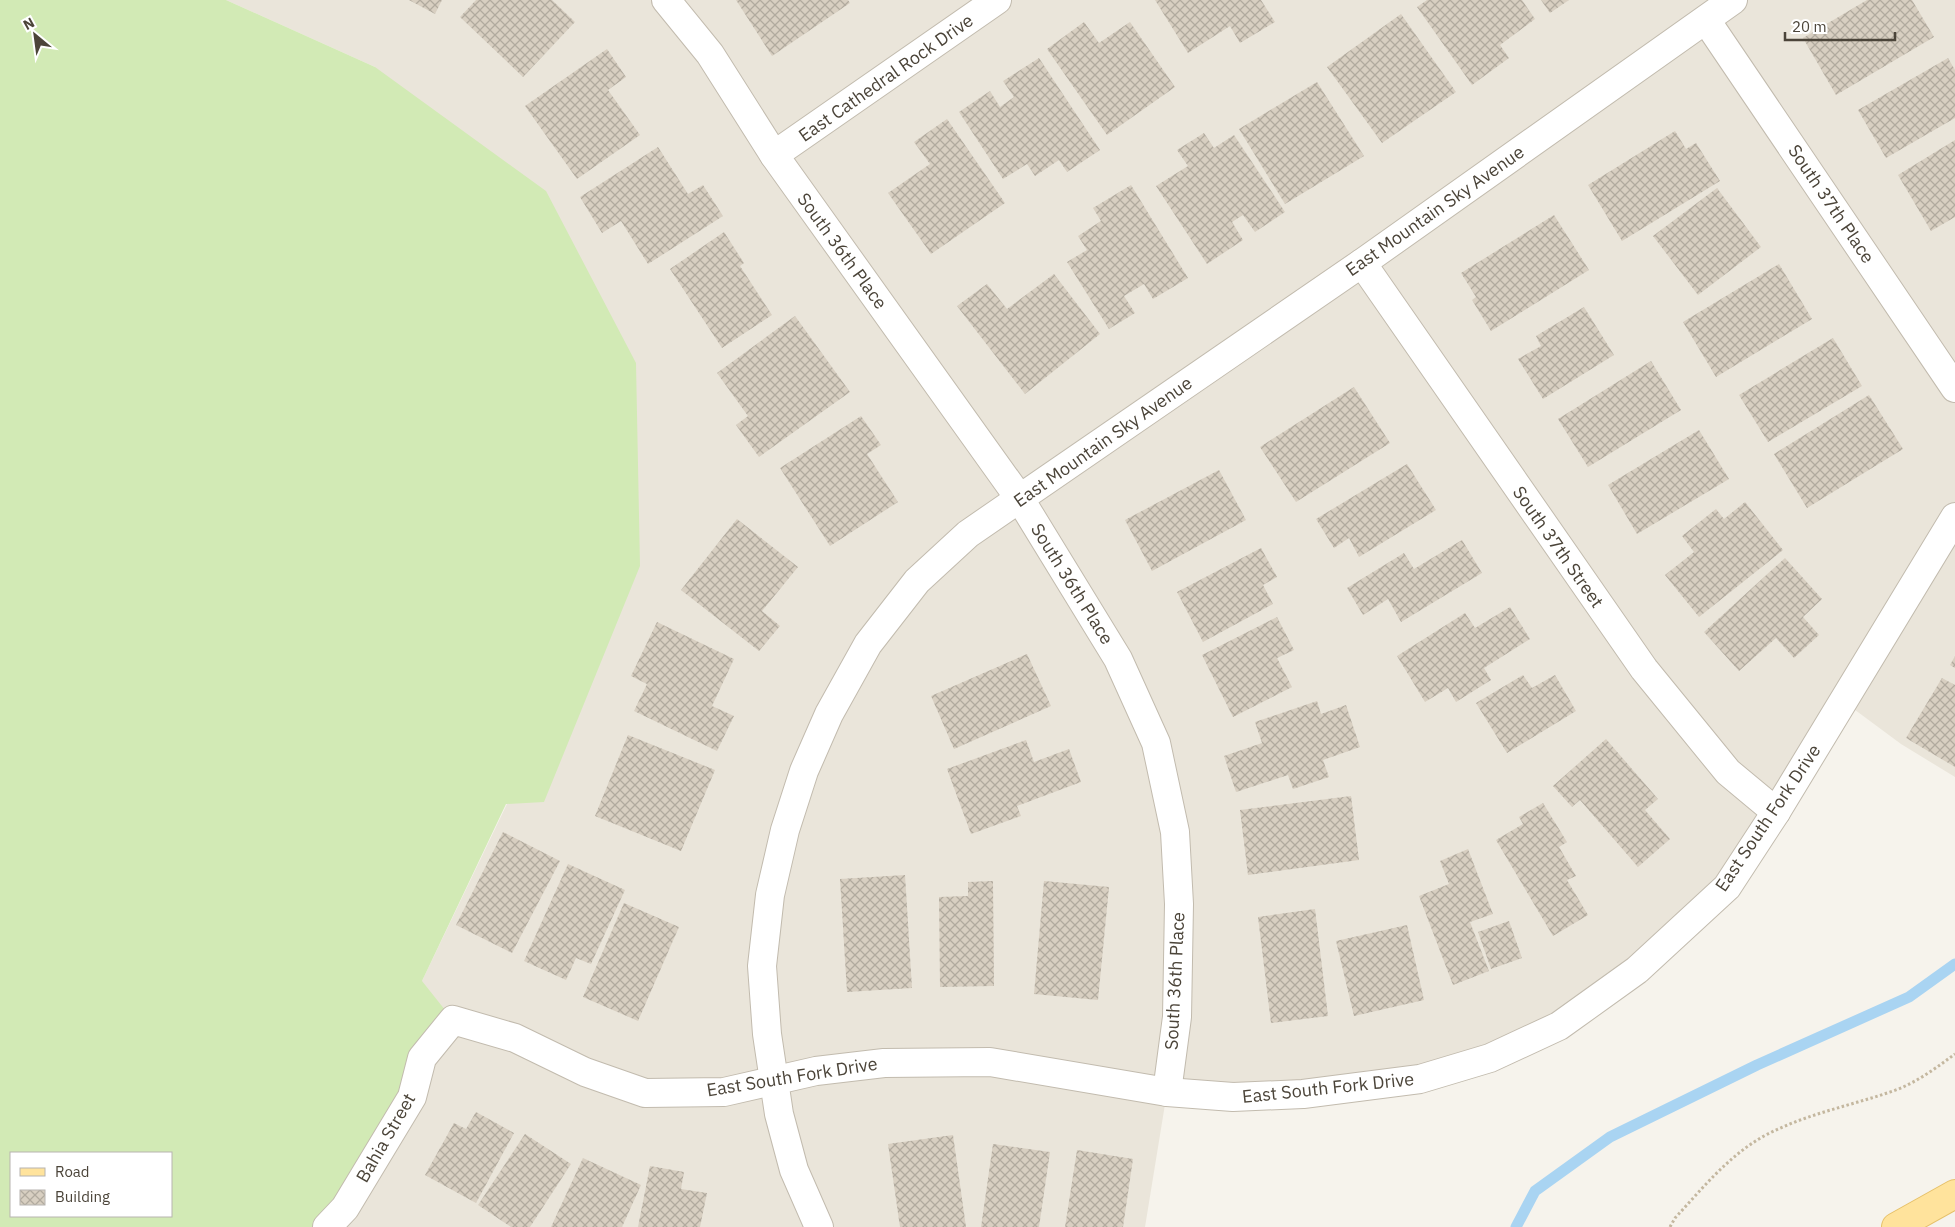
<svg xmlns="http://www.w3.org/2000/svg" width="1955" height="1227" font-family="'IBM Plex Sans',sans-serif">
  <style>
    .residential { fill: #eae5da }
    .grass { fill: #d2eab5; fill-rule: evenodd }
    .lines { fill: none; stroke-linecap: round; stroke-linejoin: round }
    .stream { stroke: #a9d4f2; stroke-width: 11 }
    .building { fill: url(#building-cross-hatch) }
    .minor-casing { stroke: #c2bbae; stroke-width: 30 }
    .major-casing { stroke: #e6c16a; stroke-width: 30 }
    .path { stroke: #c4b79f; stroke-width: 3; stroke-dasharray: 2.5 2.5; stroke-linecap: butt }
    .minor { stroke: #fff; stroke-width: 28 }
    .major { stroke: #ffe39c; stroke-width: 28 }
    .labels { text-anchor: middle; stroke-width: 4.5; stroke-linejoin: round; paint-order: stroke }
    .street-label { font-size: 18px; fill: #4b4439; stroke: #fff }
  </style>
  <defs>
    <pattern id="building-cross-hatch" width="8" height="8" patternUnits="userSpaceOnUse" patternTransform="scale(1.25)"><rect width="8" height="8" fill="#d8cfc1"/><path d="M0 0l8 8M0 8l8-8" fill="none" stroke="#b1aa9e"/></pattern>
  </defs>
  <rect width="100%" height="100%" fill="#f6f3ec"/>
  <path class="residential" d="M226,0h1729v777l-54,-33 -58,-43 -116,186 -168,139 -139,53 -253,13 -22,135h-818l95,-246 85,-177 -132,-737z"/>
  <path class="grass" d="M0,0h226l149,67 171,124 90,172 4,203 -96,236 -38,2 -84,177 31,39 -126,207h-327zM11,1153h160v63h-160z"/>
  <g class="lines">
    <path class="stream" d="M1516,1227l19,-36 75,-54 147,-72 152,-68 46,-33"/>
  </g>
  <g class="building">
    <path d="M409,0h33l-7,14z"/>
    <path d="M476,0h76l23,22 -52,55 -63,-60z"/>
    <path d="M736,0h112l2,3 -78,53z"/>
    <path d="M1155,0h106l14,22 -35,21 -10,-17 -42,27z"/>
    <path d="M1427,0h95l13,19 -35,26 9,13 -37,27 -55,-78z"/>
    <path d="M1541,0h28l-19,13z"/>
    <path d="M1867,0h45l22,37 -98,58 -33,-57z"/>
    <path d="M1401,14l55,78 -74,51 -55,-76z"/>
    <path d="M1084,22l15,21 31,-21 45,65 -68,48 -60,-86z"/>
    <path d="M607,49l19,28 -18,13 32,45 -63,44 -52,-73z"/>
    <path d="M1039,58l61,92 -33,22 -8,-12 -24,16 -8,-12 -24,15 -44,-67 31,-21 10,16 14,-10 -11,-16z"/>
    <path d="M1948,58l7,12v48l-69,40 -28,-48z"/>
    <path d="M1317,82l47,74 -79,48 -46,-75z"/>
    <path d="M947,119l58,84 -74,51 -43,-61 42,-29 -16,-22z"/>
    <path d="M1675,131l11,18 10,-6 24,38 -98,60 -34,-56z"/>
    <path d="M1204,133l10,15 20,-13 51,77 -30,20 -12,-17 -11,7 11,18 -36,24 -51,-78 32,-20 -11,-16z"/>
    <path d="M1955,140v77l-24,14 -33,-56z"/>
    <path d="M658,147l30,47 15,-9 20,31 -75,48 -27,-43 -19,12 -22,-36z"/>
    <path d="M1131,185l57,93 -35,21 -9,-15 -20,12 11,17 -26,16 -42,-67 20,-12 -9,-14 23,-15 -8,-13z"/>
    <path d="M1717,188l44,59 -63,48 -45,-59z"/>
    <path d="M1554,215l35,55 -98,61 -19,-31 4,-3 -15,-24z"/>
    <path d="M724,232l20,31 -4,3 32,49 -50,33 -52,-79z"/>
    <path d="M1779,264l33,55 -96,58 -33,-55z"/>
    <path d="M1054,274l46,60 -75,60 -68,-88 30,-22 20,25z"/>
    <path d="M1584,307l30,48 -71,44 -25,-40 23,-13 -5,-10z"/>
    <path d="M795,316l55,76 -91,65 -23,-32 12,-9 -31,-43z"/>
    <path d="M1833,338l29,48 -94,56 -29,-47z"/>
    <path d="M1651,361l30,49 -93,57 -30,-48z"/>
    <path d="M1354,387l36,56 -94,59 -36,-55z"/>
    <path d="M1869,395l34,54 -96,59 -33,-54z"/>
    <path d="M861,416l20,29 -14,9 31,48 -68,44 -50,-78z"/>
    <path d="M1699,430l30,49 -92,55 -29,-49z"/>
    <path d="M1407,464l29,46 -77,47 -10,-19 -15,10 -18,-29z"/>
    <path d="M1219,470l27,50 -94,51 -27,-51z"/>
    <path d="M1745,502l38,48 -84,67 -34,-42 29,-23 -12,-16 34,-27 8,10z"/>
    <path d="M737,519l61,48 -36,44 18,15 -21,25 -78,-61z"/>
    <path d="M1462,540l20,33 -81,49 -13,-23 -25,16 -16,-27 57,-35 10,16z"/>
    <path d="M1261,548l16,29 -14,8 10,19 -70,38 -26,-50z"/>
    <path d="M1785,558l37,41 -19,18 16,18 -25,23 -18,-20 -37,33 -35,-39z"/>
    <path d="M1510,607l20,32 -46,29 7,12 -35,22 -8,-14 -23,14 -28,-46 68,-43 10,15z"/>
    <path d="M1277,617l17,33 -17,8 15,29 -59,30 -31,-62z"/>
    <path d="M657,622l77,37 -22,47 22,10 -17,35 -83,-40 13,-27 -16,-8z"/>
    <path d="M1027,654l24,52 -97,43 -23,-53z"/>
    <path d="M1955,656v12l-5,-3z"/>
    <path d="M1523,675l9,13 23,-13 21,36 -69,42 -31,-50z"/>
    <path d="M1942,678l13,7v82l-49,-29z"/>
    <path d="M1317,701l4,13 25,-9 14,42 -37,13 6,17 -36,12 -5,-14 -52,17 -12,-36 38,-13 -7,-21z"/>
    <path d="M628,735l87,35 -34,81 -86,-35z"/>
    <path d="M1606,739l52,60 -13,11 25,29 -32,28 -58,-67 -8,7 -19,-21z"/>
    <path d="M1026,740l8,22 35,-13 12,33 -64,24 4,10 -50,18 -24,-65z"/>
    <path d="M1351,796l8,64 -111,15 -8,-65z"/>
    <path d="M1543,803l24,39 -8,5 17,29 -9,4 21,35 -35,21 -57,-96 27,-16 -4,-7z"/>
    <path d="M503,832l57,29 -48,92 -56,-28z"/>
    <path d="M1468,849l25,65 -23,8 19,49 -36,14 -34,-89 30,-12 -9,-23z"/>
    <path d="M568,864l57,26 -34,74 -15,-6 -10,22 -42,-19z"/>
    <path d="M905,875l7,113 -65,4 -7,-113z"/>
    <path d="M993,881l1,105 -54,1 -1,-90 29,-1v-14z"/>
    <path d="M1044,881l65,6 -11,113 -64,-6z"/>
    <path d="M624,903l55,24 -41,94 -55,-24z"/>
    <path d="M1315,909l13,107 -57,7 -13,-106z"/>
    <path d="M1509,921l13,37 -31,11 -13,-37z"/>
    <path d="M1407,925l17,75 -70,16 -18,-75z"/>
    <path d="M476,1112l38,21 -38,70 -51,-28 29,-52 12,6z"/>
    <path d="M525,1134l46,30 -41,63h-19l-33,-22z"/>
    <path d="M953,1135l13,92h-66l-12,-83z"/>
    <path d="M993,1144l57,8 -11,75h-58z"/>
    <path d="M1077,1150l56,9 -10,68h-58z"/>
    <path d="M583,1158l58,27 -19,42h-71z"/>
    <path d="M650,1166l34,6 -3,17 26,4 -7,34h-62z"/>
  </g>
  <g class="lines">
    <g class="minor-casing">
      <g id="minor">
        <path d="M666,0l44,54 64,101 246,344 98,160 38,84 19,89 4,72 -2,113 -10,75"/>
        <path d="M1706,20l249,368"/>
        <path d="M774,155l223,-155"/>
        <path d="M1362,263l282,406 84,103 48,40"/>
        <path d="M327,1227l18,-19 67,-111 10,-39 31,-38 62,18 70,34 60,21 79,-1 92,-21 68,-8 106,-1 177,30 66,5 70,-3 117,-15 70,-21 69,-32 78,-56 90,-83 49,-75 179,-295"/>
        <path d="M819,1227l-25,-57 -15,-56 -12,-80 -5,-68 8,-71 15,-65 19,-59 25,-57 39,-70 49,-63 51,-47 394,-271 371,-263"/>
      </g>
    </g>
    <g class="major-casing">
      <path id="major" d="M1896,1227l59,-33"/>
    </g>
    <path class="path" d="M1670,1227l5,-9c27,-29 53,-62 89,-82 41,-22 86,-30 129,-45 23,-8 43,-23 62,-37"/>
    <use href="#minor" class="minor"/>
    <use href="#major" class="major"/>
  </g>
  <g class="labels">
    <g class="street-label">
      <text transform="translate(886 78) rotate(-35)" y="6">East Cathedral Rock Drive</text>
      <text transform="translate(1831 204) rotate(56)" y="6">South 37th Place</text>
      <text transform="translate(1435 211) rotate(-35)" y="6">East Mountain Sky Avenue</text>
      <text transform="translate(842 251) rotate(54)" y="6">South 36th Place</text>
      <text transform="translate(1103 442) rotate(-35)" y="6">East Mountain Sky Avenue</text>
      <text transform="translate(1558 547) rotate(55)" y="6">South 37th Street</text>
      <text transform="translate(1072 584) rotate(58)" y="6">South 36th Place</text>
      <text transform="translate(1768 818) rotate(-56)" y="6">East South Fork Drive</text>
      <text transform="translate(1175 981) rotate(-87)" y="6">South 36th Place</text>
      <text transform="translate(792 1077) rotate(-9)" y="6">East South Fork Drive</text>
      <text transform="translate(1328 1088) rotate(-6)" y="6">East South Fork Drive</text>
      <text transform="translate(386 1138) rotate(-60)" y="6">Bahia Street</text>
    </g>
  </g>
  <rect x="10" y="1152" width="162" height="65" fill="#ffffff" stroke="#b7b4b0"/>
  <rect x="20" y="1168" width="25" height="8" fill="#ffe39c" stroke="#b7b4b0"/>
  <text x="55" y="1177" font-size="15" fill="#4b4439">Road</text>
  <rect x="20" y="1190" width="25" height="15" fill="url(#building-cross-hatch)" stroke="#b7b4b0"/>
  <text x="55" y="1202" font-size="15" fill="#4b4439">Building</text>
  <g transform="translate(35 35) rotate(331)" stroke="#ffffff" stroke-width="4" paint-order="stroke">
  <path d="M0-4L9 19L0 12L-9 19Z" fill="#4b4439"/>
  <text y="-8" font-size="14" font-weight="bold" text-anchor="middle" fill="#4b4439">N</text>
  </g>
  <path d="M1785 32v8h110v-8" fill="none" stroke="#4b4439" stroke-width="2.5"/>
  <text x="1792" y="32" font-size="15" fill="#4b4439" stroke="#ffffff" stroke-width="4" paint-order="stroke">20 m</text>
</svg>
